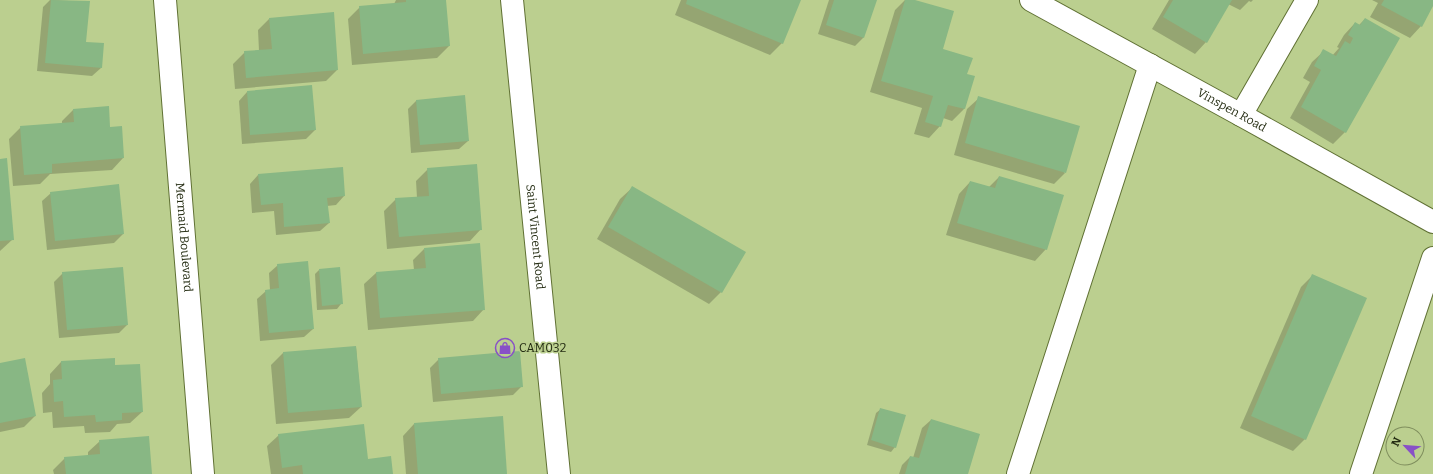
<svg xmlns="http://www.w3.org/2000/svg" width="1433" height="474" font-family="Bitter,serif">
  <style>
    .shadow { fill: #0003 }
    .building { fill: #88b784 }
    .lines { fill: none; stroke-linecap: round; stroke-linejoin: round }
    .minor-casing { stroke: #607134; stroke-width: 24 }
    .minor { stroke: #fff; stroke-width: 22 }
    .labels { text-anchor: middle; stroke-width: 3; stroke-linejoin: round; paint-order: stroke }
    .street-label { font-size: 12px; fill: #252d13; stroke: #bbcf8f }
    .poi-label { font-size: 12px; fill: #252d13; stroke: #bbcf8f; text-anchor: start }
  </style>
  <rect width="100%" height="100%" fill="#bbcf8f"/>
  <g class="shadow">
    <path d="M50,0l38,2 -3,40 16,26 -9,8 -55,-5 6,-64z"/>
    <path d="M396,0h49l4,46 -12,12 -85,7 -4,-46 12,-12 34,-3z"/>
    <path d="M681,0h119l-18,43 -12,12 -95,-40z"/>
    <path d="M829,0h47l-13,38 -8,8 -37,-12z"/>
    <path d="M905,0h6l30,50 25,25 7,2 -9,32 -12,12 -9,-3 -3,8 -11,12 -15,-4 8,-26 -52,-16 25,-82z"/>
    <path d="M1169,0h84l-2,2 -2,-1 -9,9 -12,-6 -22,38 -11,12 -43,-25z"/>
    <path d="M1372,0h61v4l-12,22 -11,12 -40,-21 8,-14z"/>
    <path d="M269,19l68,51 -11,11 -91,8 -2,-25 12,-12 14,-1 -1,-21z"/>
    <path d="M1365,19l-20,113 -12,12 -43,-26 20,-36 -7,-4 9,-16 12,-11 8,5 7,-8 -2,-1 7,-12 11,-12 4,2z"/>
    <path d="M247,92l68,38 -9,9 -64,5 -3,-43z"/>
    <path d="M979,98l86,75 -11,11 -100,-29 13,-46z"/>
    <path d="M417,100l51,41 -9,8 -48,4 -3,-44z"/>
    <path d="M73,110l36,18 14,30 -11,12 -62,4 -10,10 -27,2 -4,-47 12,-12 41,-3v-3z"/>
    <path d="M0,160l13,79 -13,12z"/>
    <path d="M428,169l53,60 -11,12 -83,8 -3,-38 12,-12 21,-1 -1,-17z"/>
    <path d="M258,175l86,21 -8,9 -9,1 2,17 -9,8 -44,4 -2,-24 -22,2 -2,-29z"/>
    <path d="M999,177l47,72 -11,12 -89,-26 13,-41 11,-12 19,5z"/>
    <path d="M632,188l89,104 -12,12 -112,-65 23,-40z"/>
    <path d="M51,193l72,41 -9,9 -67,7 -5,-49z"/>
    <path d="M424,249l60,60 -11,12 -105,9 -4,-46 12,-11 38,-3 -1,-10z"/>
    <path d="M278,265l35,64 -9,8 -44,4 -3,-42 9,-8 4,-1 -1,-17z"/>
    <path d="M319,270l22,34 -4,5 -20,1 -2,-36z"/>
    <path d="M63,273l64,52 -8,8 -60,5 -5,-56z"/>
    <path d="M1313,275l-8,164 -12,12 -53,-23 61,-141z"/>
    <path d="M356,347l5,60 -12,11 -73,6 -5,-59 12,-12z"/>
    <path d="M439,359l83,27 -9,9 -80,7 -3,-34z"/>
    <path d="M61,362l53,4 28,46 -12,11 -13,1 -7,8 -25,1 -1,-7 -31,2 -1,-16 -9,1 -1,-20 8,-9v-10z"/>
    <path d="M0,364l35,52 -11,11 -24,5z"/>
    <path d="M881,409l14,38 -4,5 -24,-7 9,-32z"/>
    <path d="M931,420l36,54h-68l3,-9 8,-8 3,1 9,-30z"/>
    <path d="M414,424l92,50h-100l-3,-38z"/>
    <path d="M279,435l88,25 25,14h-121l-4,-28z"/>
    <path d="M100,441l51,33h-97l-1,-4 12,-12 23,-2v-4z"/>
  </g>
  <g class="building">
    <path d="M51,0l39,1 -4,41 18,1 -2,25 -57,-5z"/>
    <path d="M406,0h40l4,46 -87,8 -4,-48 47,-4z"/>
    <path d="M687,0h114l-18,44 -97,-40z"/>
    <path d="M834,0h43l-13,38 -38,-13z"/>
    <path d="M905,0h10l39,11 -11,38 30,9 -6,16 8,2 -10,33 -17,-4 -7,22 -16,-5 8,-26 -52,-15z"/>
    <path d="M1173,0h59l-25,43 -44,-26z"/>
    <path d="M1384,0h49v6l-11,21 -41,-22z"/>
    <path d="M334,12l4,58 -92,8 -2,-27 28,-2 -3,-31z"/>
    <path d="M1365,18l35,20 -54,95 -45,-26 20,-37 -7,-4 9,-17 13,7 9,-15 5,3 3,-6 -5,-3 7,-13 5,3z"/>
    <path d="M312,85l4,45 -66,5 -3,-44z"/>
    <path d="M465,95l4,46 -49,4 -4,-45z"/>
    <path d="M978,96l102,30 -14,47 -101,-30z"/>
    <path d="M109,106l1,21 12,-1 2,32 -72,6v9l-28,2 -4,-49 54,-4 -1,-13z"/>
    <path d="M7,158l7,82 -14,1v-82z"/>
    <path d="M477,164l5,66 -83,7 -4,-39 34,-2 -2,-28z"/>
    <path d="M343,167l2,29 -18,2 3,25 -46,4 -1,-24 -22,2 -3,-31z"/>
    <path d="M999,176l65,19 -17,55 -90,-27 13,-42 25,7z"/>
    <path d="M119,184l5,50 -69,7 -5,-49z"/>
    <path d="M632,186l114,66 -24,41 -114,-66z"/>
    <path d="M480,243l5,67 -105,8 -4,-46 50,-4 -2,-20z"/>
    <path d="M308,261l6,68 -45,4 -4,-43 14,-2 -2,-24z"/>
    <path d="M123,267l5,58 -61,5 -5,-58z"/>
    <path d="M340,267l3,37 -21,2 -3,-37z"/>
    <path d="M1312,274l55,24 -61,142 -55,-24z"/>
    <path d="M356,346l6,61 -74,6 -5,-61z"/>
    <path d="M520,351l3,36 -82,7 -3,-36z"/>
    <path d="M25,358l11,58 -36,7v-60z"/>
    <path d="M115,358v7l25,-1 3,48 -21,1v7l-26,2 -1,-7 -31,2 -1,-16 -9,1 -1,-22 9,-1 -1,-18z"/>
    <path d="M880,408l26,7 -10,33 -25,-8z"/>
    <path d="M503,416l4,58h-89l-4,-51z"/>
    <path d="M931,419l49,15 -12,40h-63l5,-18 9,2z"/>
    <path d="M364,424l4,35 23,-3 2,18h-90l-1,-9 -20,3 -4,-34z"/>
    <path d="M149,436l3,38h-86l-2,-17 36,-3 -1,-14z"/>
  </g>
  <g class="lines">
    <g class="minor-casing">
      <g id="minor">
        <path id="s1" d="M165,0l38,474"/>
        <path id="s2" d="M512,0l47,474"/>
        <path id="s3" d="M1031,0l210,115 192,107"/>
        <path d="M1241,115l66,-115"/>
        <path d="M1018,474l132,-409"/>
        <path d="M1361,474l72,-216"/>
      </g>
    </g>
    <use href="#minor" class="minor"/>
  </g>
  <defs>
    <g id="shop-ring" transform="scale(1)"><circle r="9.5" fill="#bbcf8f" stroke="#8850c7" stroke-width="1.5"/><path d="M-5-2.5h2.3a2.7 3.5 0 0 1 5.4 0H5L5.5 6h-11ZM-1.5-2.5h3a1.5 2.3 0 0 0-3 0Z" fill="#8850c7"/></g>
  </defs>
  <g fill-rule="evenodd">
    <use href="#shop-ring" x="505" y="348"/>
  </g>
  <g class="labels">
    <g class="street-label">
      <text dy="4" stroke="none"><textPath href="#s3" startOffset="229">Vinspen Road</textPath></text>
      <text dy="4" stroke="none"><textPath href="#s1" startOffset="238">Mermaid Boulevard</textPath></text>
      <text dy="4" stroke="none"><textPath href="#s2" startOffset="238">Saint Vincent Road</textPath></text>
    </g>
    <g class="poi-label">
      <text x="519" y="352">CAM032</text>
    </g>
  </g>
  <g transform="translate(1405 446) rotate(296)"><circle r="19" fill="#bbcf8f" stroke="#7f8e5d"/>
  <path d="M0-3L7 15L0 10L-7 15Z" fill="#8850c7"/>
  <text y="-6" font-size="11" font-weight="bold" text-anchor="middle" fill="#252d13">N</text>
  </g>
</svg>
